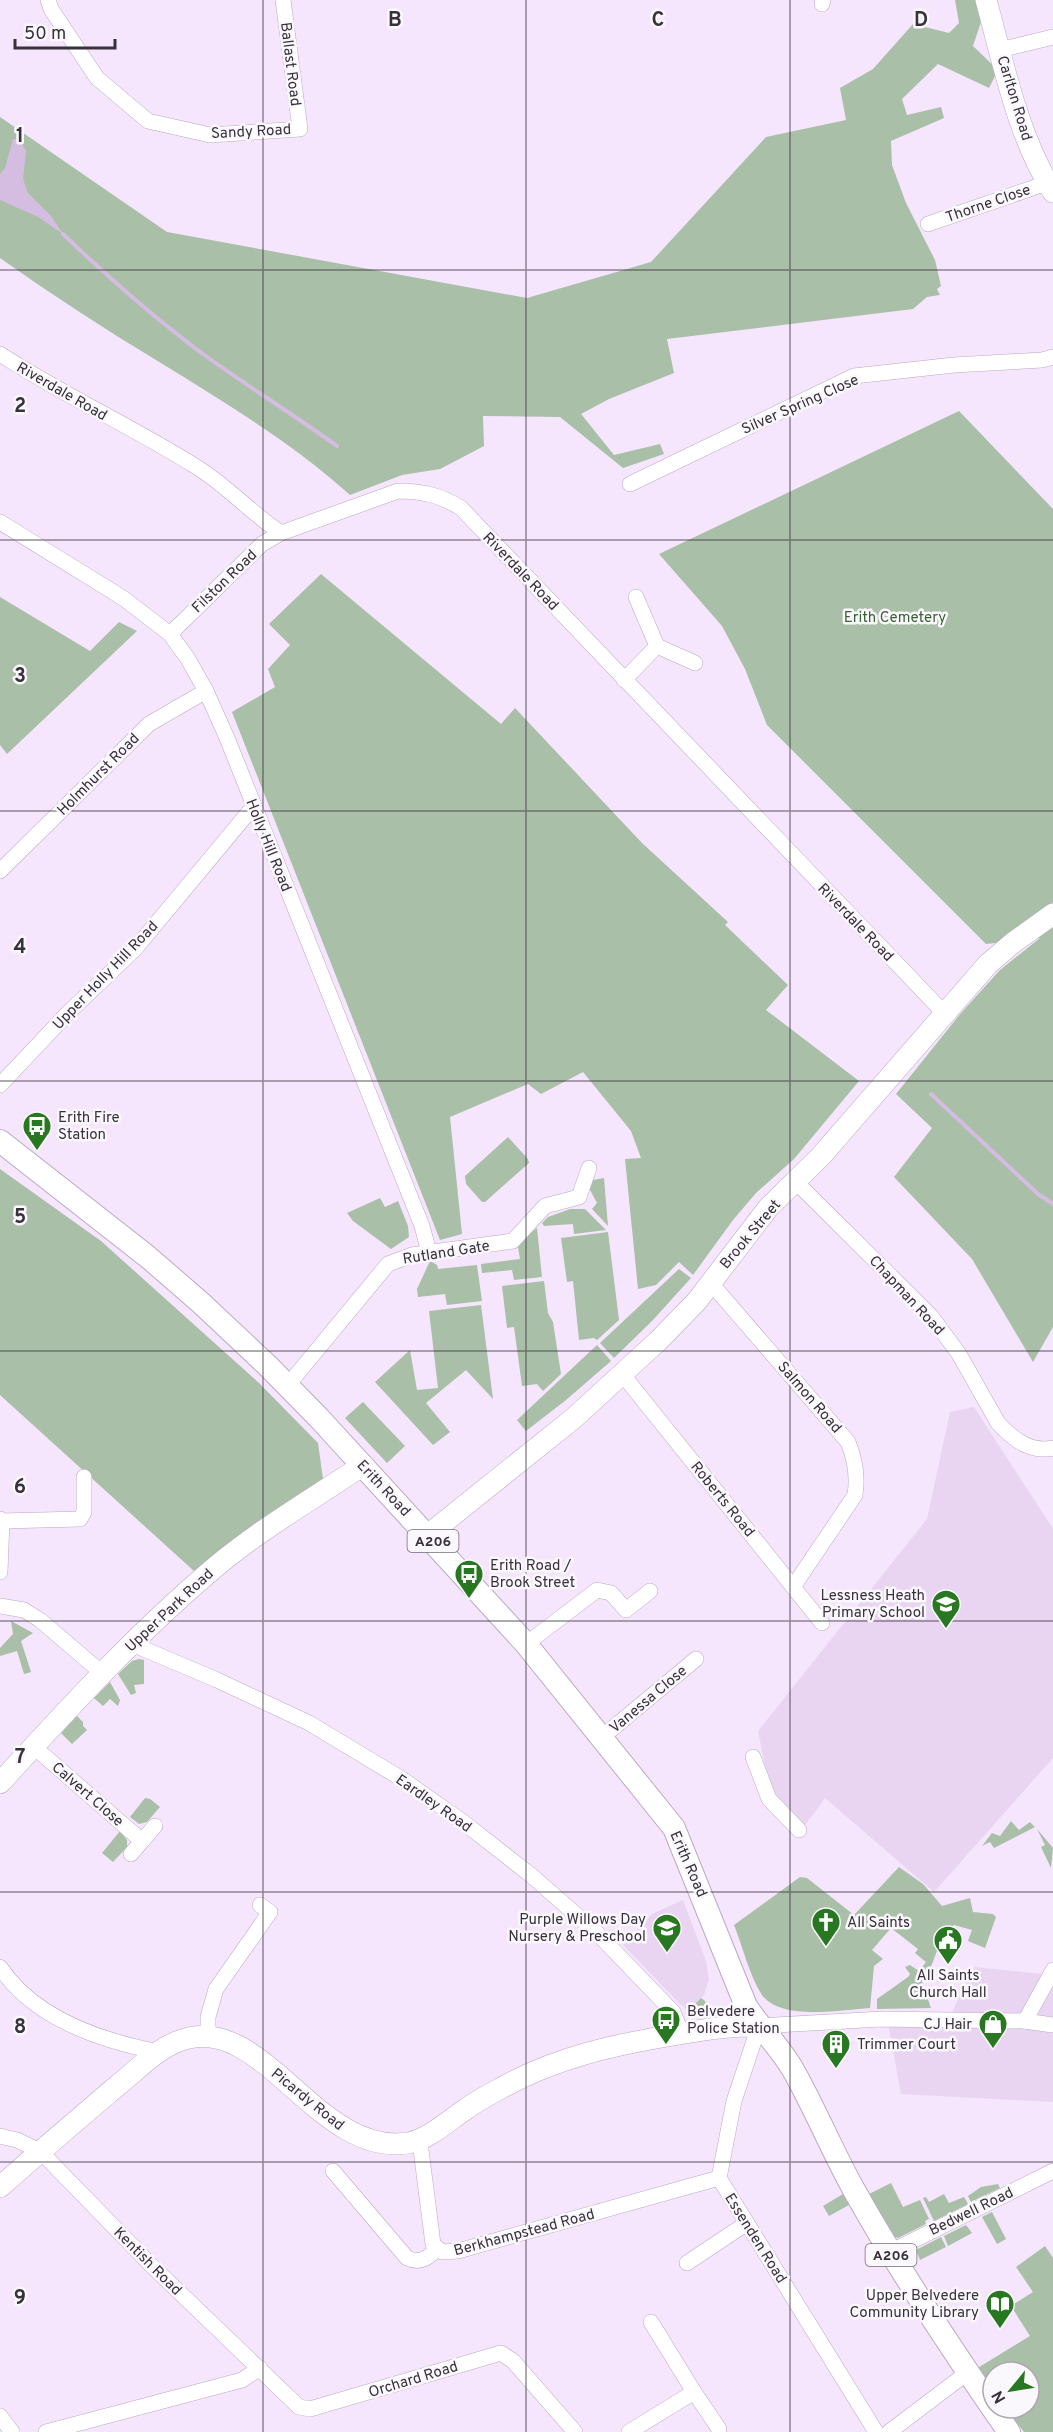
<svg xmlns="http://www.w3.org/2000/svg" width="1053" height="2432" font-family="Overpass,sans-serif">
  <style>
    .built { fill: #e9d5f2 }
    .green { fill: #aabfa8 }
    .water { fill: #d5bce1 }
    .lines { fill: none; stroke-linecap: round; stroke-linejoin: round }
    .stream { stroke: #d5bce1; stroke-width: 4 }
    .street-casing { stroke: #b9aac1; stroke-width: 16 }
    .secondary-casing { stroke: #b9aac1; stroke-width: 22 }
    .primary-casing { stroke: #b9aac1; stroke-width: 24 }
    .street { stroke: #fff; stroke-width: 15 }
    .secondary { stroke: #fff; stroke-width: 21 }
    .primary { stroke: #fff; stroke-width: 22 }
    .grid { fill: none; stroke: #38313b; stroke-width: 1.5; stroke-opacity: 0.55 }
    .labels { text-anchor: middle; stroke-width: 5; stroke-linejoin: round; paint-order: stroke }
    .shield { fill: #fbf8fd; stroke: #726d75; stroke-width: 1.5 }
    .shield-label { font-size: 14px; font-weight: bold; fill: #38313b }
    .street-label { font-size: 15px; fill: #38313b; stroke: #fbf8fd }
    .park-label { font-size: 15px; fill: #386333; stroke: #fbf8fd }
    .poi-label { font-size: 15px; fill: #38313b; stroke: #fbf8fd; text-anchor: start }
    .grid-label { font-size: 20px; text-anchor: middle; font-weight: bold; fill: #38313b; stroke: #fbf8fd; stroke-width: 5; stroke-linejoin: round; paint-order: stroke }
  </style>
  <rect width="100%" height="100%" fill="#f5e5fd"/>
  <g class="built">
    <path d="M974,1407l79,122v229l-119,134 -109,-94 -22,30 -32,-33 -13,-64 169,-212 23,-107z"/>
    <path d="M683,1900l23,61 3,18 -5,16 -9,9 -10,3 -4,-2 -58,-60 29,-31z"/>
    <path d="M974,1967l79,8v127l-152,-8 -13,-71 57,3z"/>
  </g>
  <g class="green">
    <path d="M955,0h25l3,16 -10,30 25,24 -9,18 -51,-24 -36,35 5,16 34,-8 3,11 -53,23 1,24 14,38 29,57 6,26 -4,3 3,6 -13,2 -14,12 -246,30 7,34 -65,26 -28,15 33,41 46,-11 4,10 -41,14 -63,-51 -77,-1 1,30 -44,23 -38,6 -52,20c-59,-53 -126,-93 -194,-135 -53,-32 -105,-66 -156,-102v-141l167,115 360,66 124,-36 115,-125 80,-17 -6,-32 33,-19 40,-45 36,9 10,-10z"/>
    <path d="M959,411l94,98v818l-20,35 -61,-103 -78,-82 38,-49 -36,-34 65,-81 39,-43 40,-32 -54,6 -219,-219 -22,-56 -23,-43 -63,-72z"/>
    <path d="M321,574l180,150 14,-16 127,135 86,79 -3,3 63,60 -22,25 93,71 -65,78 -38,34 -23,27 -40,55 -14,-13 -23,23 -18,4 -13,-130 16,-1 -10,-27 -48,-59 -42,22 -13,-10 -78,33 12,117 -22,6 -208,-528 43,-25 -7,-18 22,-24 -21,-21z"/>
    <path d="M0,597l90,54 29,-29 18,9 -130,123 -7,-9z"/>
    <path d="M508,1137l20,22 1,4 -44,39h-3l-16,-18 -1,-8z"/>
    <path d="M0,1169l101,72 158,142 59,60 5,36 -69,45 -60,47 -194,-176z"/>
    <path d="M604,1178l4,48 -16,-17 5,-6 -8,-15 -1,-7z"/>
    <path d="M380,1198l5,9 13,-6 10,25 1,11 -18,12 -38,-28 -6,-8z"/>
    <path d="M570,1209h15l21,21 -32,4 -1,-10 -29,2 -2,-3 6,-6z"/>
    <path d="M537,1228l5,49 -28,3 -2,-10 -30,3 -1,-9 39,-5 -2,-12 3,-7z"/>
    <path d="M608,1232l11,88 -22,20 -3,-2 -15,2 -6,-59 -6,1 -6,-44z"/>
    <path d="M430,1261l7,4 1,4 39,-4 5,36 -35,4 -2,-11 -27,3 -1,-8z"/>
    <path d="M679,1269l12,9 -39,43 -38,37 -14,-15z"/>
    <path d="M544,1281l4,32 5,9 8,52 -18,17 -6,-7 -15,2 -8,-59 -7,1 -5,-42z"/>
    <path d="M481,1305l12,94 -27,-29 -40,33 24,29 -17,13 -58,-63 35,-32 7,40 21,-2 -9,-77z"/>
    <path d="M597,1345l14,16 -45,39 -40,31 -9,-11z"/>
    <path d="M363,1402l42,44 -18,17 -42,-45z"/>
    <path d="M11,1621l22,12 -12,8 10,31 -7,2 -7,-23 -17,5v-8l13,-14z"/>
    <path d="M139,1659l5,1v24l-10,1 2,8 -5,2 -13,-21 14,-13z"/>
    <path d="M110,1682l10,18 -2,6 -8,-7 -7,7 -9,-8z"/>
    <path d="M77,1716l6,6v4l4,4 -15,14 -11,-11z"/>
    <path d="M145,1798l5,1 10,8 -13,15 -8,2 -9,-7z"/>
    <path d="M1011,1821l8,9 11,-8 5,5 -41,21 -4,-6 -8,4 10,-13 8,3z"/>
    <path d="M1037,1829l16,19 -2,20 -10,-21 4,-2z"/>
    <path d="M120,1831l7,9v7l-14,15 -11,-9z"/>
    <path d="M899,1867l24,17 19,22 28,-8 3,14 20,2 3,3 -11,31 -17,-7 4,-11 -18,-5c-18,12 -18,41 -32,57l9,26 -54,1v-10l31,-22 2,-3 -5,-7 5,-2 9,6 7,-9 -11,-9 3,-4 -27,-21 -19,22 11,9 -9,7 -4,42c-29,2 -89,13 -108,-13 -13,-20 -19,-48 -28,-70l66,-48 7,1 47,37z"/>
    <path d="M701,1998l4,3 2,7 -15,3 -6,-2 -1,-2 10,-3z"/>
    <path d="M891,2183l12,24 17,-7 9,19 -4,2 1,3 -28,14 -6,-2 -23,-42z"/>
    <path d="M998,2184l2,4 -29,14 -3,-6 13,-9z"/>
    <path d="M843,2194l6,11 -20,11 -6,-10z"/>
    <path d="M944,2194l5,9 15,-6 4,7 -34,17 -11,-23 3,-1 3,5z"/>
    <path d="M992,2212l14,27 -9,5 -15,-27z"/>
    <path d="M966,2225l6,8 -24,13 -4,-10z"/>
    <path d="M941,2237l5,10 -26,13 -4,-10z"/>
    <path d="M1045,2246l8,12v174h-29l-19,-24h24v-36h-36v20l-17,-23 54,-33 -19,-30 22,-14 -17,-25z"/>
  </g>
  <path class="water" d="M13,139l7,1 6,11 -3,28 5,14 23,23 12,18 -25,-17 -38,-17v-26l5,-6z"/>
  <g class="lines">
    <g class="stream">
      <path d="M63,234c45,43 90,83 140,120 44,32 90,60 134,92"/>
      <path d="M931,1094l107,100 15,10"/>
    </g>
    <g class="street-casing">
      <g id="street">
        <path d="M48,0l3,9 46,69 51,43 62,14 90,-6 -17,-129"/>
        <path d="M822,4l1,-4"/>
        <path d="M1000,50l53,-13"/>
        <path d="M928,224l119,-41"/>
        <path d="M0,354c63,41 131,72 195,112 30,18 56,47 86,67"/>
        <path d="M630,484l224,-108 100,-11 88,-5 11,-3"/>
        <path d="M0,522l123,76 47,36 18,25 18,32 21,47 195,488 7,26"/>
        <path d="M636,597l21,49"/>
        <path d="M170,634l92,-90 19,-11 117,-42c24,0 42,4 63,17l483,505"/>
        <path d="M624,680l33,-34 38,17"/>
        <path d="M0,871l149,-147 57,-33"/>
        <path d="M0,1085l67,-71 68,-65 118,-142"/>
        <path d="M796,1182l135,134 28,38 39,69c15,16 32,30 55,25"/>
        <path d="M710,1282l138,160c7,17 10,34 7,53l-62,92"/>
        <path d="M623,1375l199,248"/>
        <path d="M288,1385l100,-121 24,-9 101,-14 32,-35 34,-9 10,-29"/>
        <path d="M0,1519l2,2 -2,51"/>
        <path d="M2,1521l78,-2 4,-7v-35"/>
        <path d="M0,1606l24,4 16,10 62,53"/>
        <path d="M132,1644l85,36 92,43 93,56 61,43 69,54 65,57 76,79 9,22"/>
        <path d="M526,1644l71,-54 14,3 15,17 24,-19"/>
        <path d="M601,1738l95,-79"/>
        <path d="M33,1746l109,95 -11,13"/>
        <path d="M753,1757l16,42 30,31"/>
        <path d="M142,1841l13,-15"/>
        <path d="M0,1967c34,52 102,74 159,85"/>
        <path d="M1025,2021l28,-51"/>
        <path d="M208,2036v-19l8,-28 54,-77 -10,-7"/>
        <path d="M0,2136l17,4 23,11 112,115 147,141 11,2 191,-56 12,8 62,71"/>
        <path d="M416,2141l5,9 12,94 9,8 16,-1 261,-73"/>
        <path d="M333,2171l74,87c13,6 21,0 30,-9"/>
        <path d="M890,2252l163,-81"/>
        <path d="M687,2263l60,-40"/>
        <path d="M694,2392l25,37"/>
        <path d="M0,2416l12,16"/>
        <path d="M46,2432l196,-52 18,-12"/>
        <path d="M629,2432l65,-40 -43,-70"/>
        <path d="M876,2432l-157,-254 15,-77 25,-75 123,-7 143,2 28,4"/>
        <path d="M889,2432l78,-59"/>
      </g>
    </g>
    <g class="secondary-casing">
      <g id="secondary">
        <path d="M986,0c18,65 31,134 67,192"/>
        <path d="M428,1535l146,-117 84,-77 39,-40 71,-93 53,-52 167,-192 26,-22 39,-28"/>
        <path d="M0,1783c68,-74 136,-149 213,-214 46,-39 100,-70 150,-104"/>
        <path d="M0,2187c38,-34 77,-67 117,-101 19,-15 38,-36 62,-45 83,-32 137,116 229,102 21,-4 40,-22 58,-34 12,-9 26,-16 39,-23 53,-29 109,-41 168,-51 29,-5 56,-10 86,-9"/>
      </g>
    </g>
    <g class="primary-casing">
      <path id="primary" d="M0,1141l148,116 53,46 67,63 51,52 207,226 148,184 72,178c14,22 33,40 46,62 23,40 40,83 62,122 47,84 100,163 155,242"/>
    </g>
    <use href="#street" class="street"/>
    <use href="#secondary" class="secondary"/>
    <use href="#primary" class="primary"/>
  </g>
  <path class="grid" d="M263,0v2432M526,0v2432M790,0v2432M0,270h1053M0,540h1053M0,811h1053M0,1081h1053M0,1351h1053M0,1621h1053M0,1892h1053M0,2162h1053"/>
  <defs>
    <g id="bus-pin" transform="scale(1.5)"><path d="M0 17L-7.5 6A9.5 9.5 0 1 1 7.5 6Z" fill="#287821" stroke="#fbf8fd"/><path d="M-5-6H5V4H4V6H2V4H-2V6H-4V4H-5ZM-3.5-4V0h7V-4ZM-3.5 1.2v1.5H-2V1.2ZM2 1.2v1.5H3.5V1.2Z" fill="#fff"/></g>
    <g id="school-pin" transform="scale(1.5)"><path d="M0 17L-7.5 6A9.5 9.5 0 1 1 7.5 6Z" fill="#287821" stroke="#fbf8fd"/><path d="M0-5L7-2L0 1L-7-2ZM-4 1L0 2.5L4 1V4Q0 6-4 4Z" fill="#fff"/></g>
    <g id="church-pin" transform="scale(1.5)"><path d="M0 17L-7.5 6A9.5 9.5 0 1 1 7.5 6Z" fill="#287821" stroke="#fbf8fd"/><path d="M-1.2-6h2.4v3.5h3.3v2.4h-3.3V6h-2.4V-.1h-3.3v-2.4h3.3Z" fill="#fff"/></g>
    <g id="civic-pin" transform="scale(1.5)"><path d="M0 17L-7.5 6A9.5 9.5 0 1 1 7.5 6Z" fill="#287821" stroke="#fbf8fd"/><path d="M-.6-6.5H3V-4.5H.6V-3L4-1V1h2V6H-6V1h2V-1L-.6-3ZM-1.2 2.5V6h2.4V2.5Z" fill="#fff"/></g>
    <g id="shop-pin" transform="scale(1.5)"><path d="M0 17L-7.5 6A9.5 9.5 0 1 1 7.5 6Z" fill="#287821" stroke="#fbf8fd"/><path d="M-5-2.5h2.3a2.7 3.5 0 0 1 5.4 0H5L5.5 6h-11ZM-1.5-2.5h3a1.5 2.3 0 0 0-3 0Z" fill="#fff"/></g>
    <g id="building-pin" transform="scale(1.5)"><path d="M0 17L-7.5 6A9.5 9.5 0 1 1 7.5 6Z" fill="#287821" stroke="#fbf8fd"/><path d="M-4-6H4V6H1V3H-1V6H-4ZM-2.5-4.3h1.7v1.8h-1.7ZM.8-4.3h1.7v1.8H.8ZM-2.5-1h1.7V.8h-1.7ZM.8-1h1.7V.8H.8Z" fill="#fff"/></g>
    <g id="library-pin" transform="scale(1.5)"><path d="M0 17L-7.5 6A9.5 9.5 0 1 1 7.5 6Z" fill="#287821" stroke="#fbf8fd"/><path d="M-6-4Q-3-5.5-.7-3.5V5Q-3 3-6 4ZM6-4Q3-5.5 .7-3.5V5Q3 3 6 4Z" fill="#fff"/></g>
  </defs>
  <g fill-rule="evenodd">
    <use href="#bus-pin" x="37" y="1126"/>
    <use href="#bus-pin" x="469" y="1574"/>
    <use href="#school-pin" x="946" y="1604"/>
    <use href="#church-pin" x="826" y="1922"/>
    <use href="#school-pin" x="667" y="1928"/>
    <use href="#civic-pin" x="948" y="1940"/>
    <use href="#bus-pin" x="666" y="2020"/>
    <use href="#shop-pin" x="993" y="2024"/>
    <use href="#building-pin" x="836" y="2044"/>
    <use href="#library-pin" x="1000" y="2304"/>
  </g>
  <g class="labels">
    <g class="shield">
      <rect x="407.5" y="1530" width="51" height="22" rx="4.5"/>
      <rect x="865.5" y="2244" width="51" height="22" rx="4.5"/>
    </g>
    <g class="shield-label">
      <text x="433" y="1546">A206</text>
      <text x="891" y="2260">A206</text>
    </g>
    <g class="street-label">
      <text transform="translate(291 64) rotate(83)" y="5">Ballast Road</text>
      <text transform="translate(1015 98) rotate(73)" y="5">Carlton Road</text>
      <text transform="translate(251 131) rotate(-3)" y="5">Sandy Road</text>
      <text transform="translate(988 203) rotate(-19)" y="5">Thorne Close</text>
      <text transform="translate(62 391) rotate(30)" y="5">Riverdale Road</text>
      <text transform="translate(800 404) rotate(-24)" y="5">Silver Spring Close</text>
      <text transform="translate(521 571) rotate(46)" y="5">Riverdale Road</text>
      <text transform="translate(224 581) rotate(-44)" y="5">Filston Road</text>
      <text transform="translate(98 774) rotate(-45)" y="5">Holmhurst Road</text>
      <text transform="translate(269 845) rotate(68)" y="5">Holly Hill Road</text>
      <text transform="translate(856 922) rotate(46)" y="5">Riverdale Road</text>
      <text transform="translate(105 975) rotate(-46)" y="5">Upper Holly Hill Road</text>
      <text transform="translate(750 1234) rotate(-50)" y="5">Brook Street</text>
      <text transform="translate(446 1252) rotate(-9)" y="5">Rutland Gate</text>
      <text transform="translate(907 1295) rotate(47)" y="5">Chapman Road</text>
      <text transform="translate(810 1397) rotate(49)" y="5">Salmon Road</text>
      <text transform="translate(384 1488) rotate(47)" y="5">Erith Road</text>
      <text transform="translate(723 1499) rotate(51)" y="5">Roberts Road</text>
      <text transform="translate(169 1610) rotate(-43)" y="5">Upper Park Road</text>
      <text transform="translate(648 1699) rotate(-40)" y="5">Vanessa Close</text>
      <text transform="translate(88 1794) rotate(41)" y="5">Calvert Close</text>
      <text transform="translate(434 1803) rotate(35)" y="5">Eardley Road</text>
      <text transform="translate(689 1864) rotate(66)" y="5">Erith Road</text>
      <text transform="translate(308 2099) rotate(39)" y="5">Picardy Road</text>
      <text transform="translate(971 2211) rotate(-26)" y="5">Bedwell Road</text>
      <text transform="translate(524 2232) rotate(-15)" y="5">Berkhampstead Road</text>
      <text transform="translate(756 2238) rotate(58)" y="5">Essenden Road</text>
      <text transform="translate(148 2261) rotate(45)" y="5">Kentish Road</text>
      <text transform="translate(413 2379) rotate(-17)" y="5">Orchard Road</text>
    </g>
    <g class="park-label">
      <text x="895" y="622">Erith Cemetery</text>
    </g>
    <g class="poi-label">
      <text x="58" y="1122">Erith Fire<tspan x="58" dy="17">Station</tspan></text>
      <text x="490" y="1570">Erith Road /<tspan x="490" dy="17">Brook Street</tspan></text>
      <text x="925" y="1600" text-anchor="end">Lessness Heath<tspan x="925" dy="17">Primary School</tspan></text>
      <text x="646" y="1924" text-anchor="end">Purple Willows Day<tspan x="646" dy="17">Nursery &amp; Preschool</tspan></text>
      <text x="847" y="1927">All Saints</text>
      <text x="948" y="1980" text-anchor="middle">All Saints<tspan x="948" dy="17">Church Hall</tspan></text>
      <text x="687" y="2016">Belvedere<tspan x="687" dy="17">Police Station</tspan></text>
      <text x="972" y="2029" text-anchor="end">CJ Hair</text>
      <text x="857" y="2049">Trimmer Court</text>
      <text x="979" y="2300" text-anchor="end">Upper Belvedere<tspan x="979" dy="17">Community Library</tspan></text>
    </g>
  </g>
  <g class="grid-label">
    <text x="395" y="26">B</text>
    <text x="658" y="26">C</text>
    <text x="921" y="26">D</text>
    <text x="20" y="142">1</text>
    <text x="20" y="412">2</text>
    <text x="20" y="682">3</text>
    <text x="20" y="953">4</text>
    <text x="20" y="1223">5</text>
    <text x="20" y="1493">6</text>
    <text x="20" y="1763">7</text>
    <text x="20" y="2033">8</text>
    <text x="20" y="2304">9</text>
  </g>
  <g transform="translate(1011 2390) rotate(240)"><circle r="28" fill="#fbf8fd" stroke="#ada8af" stroke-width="1.5"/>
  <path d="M0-4.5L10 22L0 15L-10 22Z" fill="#287821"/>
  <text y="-9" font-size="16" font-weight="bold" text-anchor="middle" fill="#38313b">N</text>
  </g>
  <path d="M15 39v9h100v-9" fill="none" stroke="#38313b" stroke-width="3"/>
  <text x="24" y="39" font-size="18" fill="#38313b" stroke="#fbf8fd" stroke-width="4.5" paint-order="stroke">50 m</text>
</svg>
